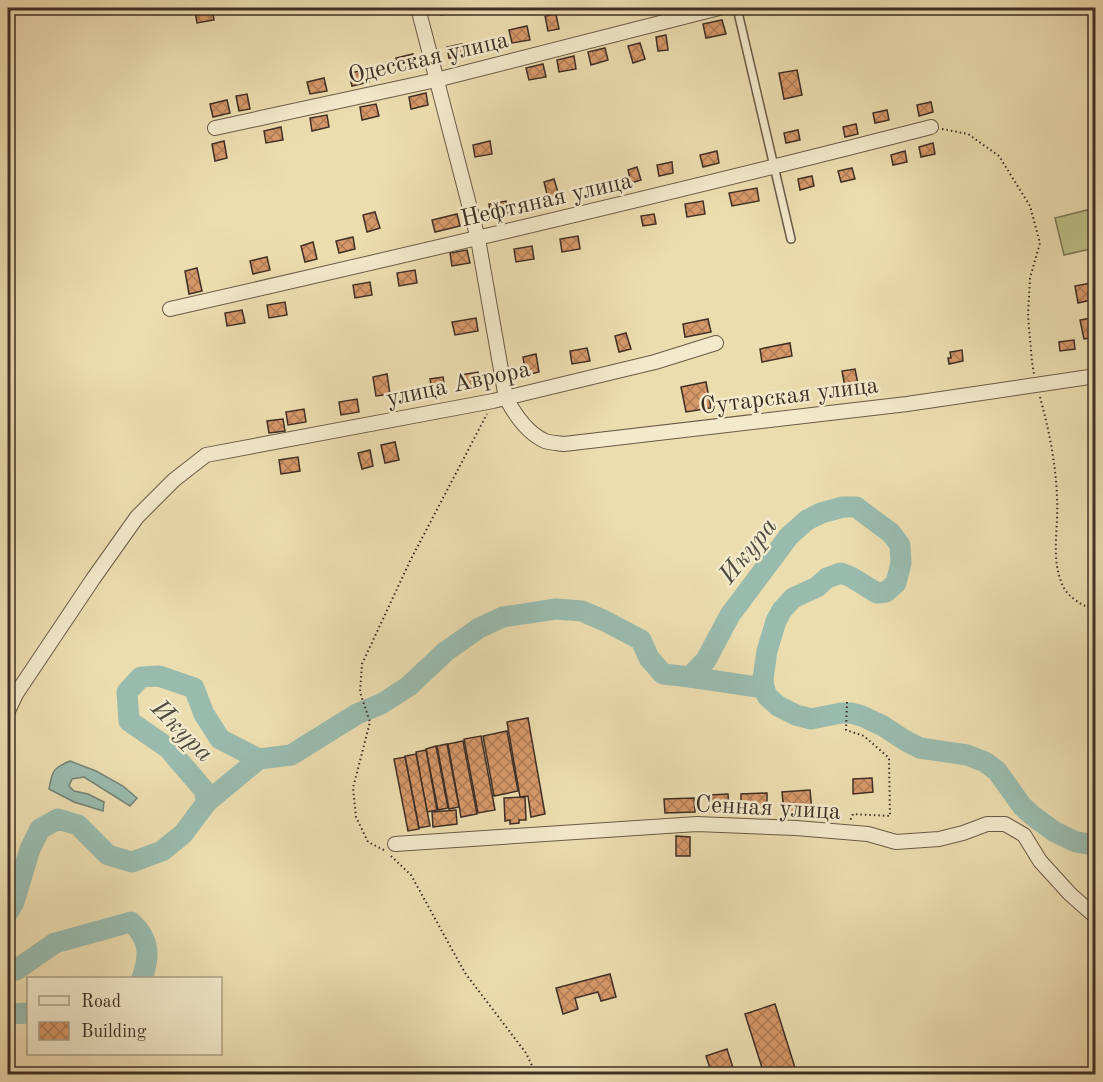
<svg xmlns="http://www.w3.org/2000/svg" width="1103" height="1082" font-family="'Old Standard TT',serif">
  <style>
    .pitch { fill: #bcc088; stroke: #7d7857; stroke-width: 1.5 }
    .water { fill: #99bbae; stroke: #758378; stroke-width: 1.5 }
    .lines { fill: none; stroke-linecap: round; stroke-linejoin: round }
    .river { stroke: #99bbae; stroke-width: 21 }
    .building { fill: url(#building-cross-hatch); stroke: #3e2f26; stroke-width: 1.5 }
    .service-casing { stroke: #6a5a48; stroke-width: 10 }
    .minor-casing { stroke: #6a5a48; stroke-width: 16 }
    .path { stroke: #3e2f26; stroke-width: 2; stroke-dasharray: 1.5 3; stroke-linecap: butt }
    .service { stroke: #f3e9cb; stroke-width: 7 }
    .minor { stroke: #f3e9cb; stroke-width: 14 }
    .labels { text-anchor: middle; stroke-width: 5; stroke-linejoin: round; paint-order: stroke }
    .street-label { font-size: 24px; fill: #3e2f26; stroke: #f3e9cb }
    .water-label { font-size: 26px; font-style: italic; fill: #504b41; stroke: #f3e9cb }
  </style>
  <defs>
    <pattern id="building-cross-hatch" width="8" height="8" patternUnits="userSpaceOnUse" patternTransform="scale(1.5)"><rect width="8" height="8" fill="#d69869"/><path d="M0 0l8 8M0 8l8-8" fill="none" stroke="#af7c56"/></pattern>
  </defs>
  <rect width="100%" height="100%" fill="#ecddaf"/>
  <filter id="stains"><feTurbulence type="fractalNoise" baseFrequency=".00333" numOctaves="4"/><feColorMatrix values="0 0 0 0 .2 0 0 0 0 .09 0 0 0 0 .02 0 0 0 .5 -.17"/></filter>
  <radialGradient id="worn" r=".72"><stop offset=".6" stop-color="#630" stop-opacity="0"/><stop offset="1" stop-color="#630" stop-opacity=".3"/></radialGradient>
  <path class="pitch" d="M1095,208v40l-31,7 -9,-37z"/>
  <path class="water" d="M70,761l26,10 27,15 14,12 -7,8 -46,-29 -12,2 -3,7 5,5 14,3 16,8 -1,9 -29,-9 -25,-13c3,-18 4,-21 21,-28z"/>
  <g class="lines">
    <g class="river">
      <path d="M690,677l74,11"/>
      <path d="M207,802l-3,-12 -36,-42 -39,-27 -2,-29 14,-15 18,-1 35,12 10,26 16,25 39,20"/>
      <path d="M8,912l6,-10 16,-53 10,-20 18,-10 20,6 30,30 24,7 30,-11 21,-17 24,-32 52,-43 32,-4 66,-41 24,-10 28,-18 36,-34 34,-24 24,-11 53,-8 26,2 23,10 36,19 8,18 14,16 27,3 16,-17 24,-45 59,-79 18,-16 14,-7 22,-6h13l35,26 9,12 1,18 -5,20 -10,9 -9,1 -26,-16 -10,-4 -14,5 -10,9 -24,11 -11,12 -6,11 -9,30 -4,27 1,10 3,8 11,10 18,9 15,4 30,-6h10l11,3 21,10 23,15 14,7 47,7 18,7 12,9 25,35 11,10 22,16 21,10 20,3"/>
      <path d="M8,969l8,1 39,-27 76,-21c19,17 19,34 11,56"/>
      <path d="M8,1014l20,-1"/>
    </g>
  </g>
  <g class="building">
    <path d="M212,8l2,12 -17,3 -2,-12z"/>
    <path d="M440,8h15l1,4 -15,3z"/>
    <path d="M650,8h15v1l-15,3z"/>
    <path d="M556,14l3,15 -11,2 -3,-15z"/>
    <path d="M722,20l4,14 -20,4 -3,-14z"/>
    <path d="M527,26l3,14 -18,3 -3,-13z"/>
    <path d="M666,35l2,15 -10,1 -2,-14z"/>
    <path d="M640,43l5,16 -12,4 -5,-17z"/>
    <path d="M462,44l2,11 -15,3 -2,-11z"/>
    <path d="M605,48l3,12 -17,5 -3,-13z"/>
    <path d="M413,54l3,13 -17,3 -3,-12z"/>
    <path d="M574,56l2,13 -17,3 -2,-12z"/>
    <path d="M543,64l3,13 -17,3 -3,-12z"/>
    <path d="M366,70l3,12 -17,4 -3,-13z"/>
    <path d="M797,70l5,25 -18,4 -5,-26z"/>
    <path d="M324,78l3,13 -17,3 -3,-12z"/>
    <path d="M426,93l2,12 -17,4 -2,-12z"/>
    <path d="M247,94l3,15 -11,2 -3,-15z"/>
    <path d="M227,100l3,13 -17,4 -3,-13z"/>
    <path d="M931,102l2,10 -14,4 -2,-11z"/>
    <path d="M376,104l3,12 -17,4 -2,-13z"/>
    <path d="M887,110l2,10 -14,3 -2,-10z"/>
    <path d="M327,115l2,12 -17,4 -2,-13z"/>
    <path d="M856,124l2,10 -13,3 -2,-10z"/>
    <path d="M281,127l2,13 -17,3 -2,-12z"/>
    <path d="M798,130l2,10 -14,3 -2,-10z"/>
    <path d="M224,141l3,17 -12,3 -3,-17z"/>
    <path d="M490,141l2,13 -17,3 -2,-12z"/>
    <path d="M933,143l2,11 -14,3 -2,-10z"/>
    <path d="M717,151l2,12 -16,4 -3,-12z"/>
    <path d="M905,151l2,11 -14,3 -2,-10z"/>
    <path d="M672,162l1,11 -14,3 -2,-11z"/>
    <path d="M637,167l4,13 -10,3 -3,-13z"/>
    <path d="M852,168l3,11 -14,3 -3,-11z"/>
    <path d="M812,176l2,10 -14,4 -2,-11z"/>
    <path d="M554,179l6,20 -11,3 -5,-20z"/>
    <path d="M757,188l2,13 -27,5 -3,-13z"/>
    <path d="M506,201l2,13 -17,3 -2,-13z"/>
    <path d="M703,201l2,13 -18,3 -2,-13z"/>
    <path d="M375,212l5,16 -13,4 -4,-17z"/>
    <path d="M457,214l3,12 -25,6 -3,-12z"/>
    <path d="M654,214l2,10 -13,2 -2,-10z"/>
    <path d="M578,236l2,13 -18,3 -2,-13z"/>
    <path d="M353,237l2,12 -16,4 -3,-12z"/>
    <path d="M313,242l4,17 -12,3 -4,-16z"/>
    <path d="M532,246l2,13 -18,3 -2,-13z"/>
    <path d="M467,250l3,13 -18,3 -2,-13z"/>
    <path d="M267,257l3,13 -17,4 -3,-13z"/>
    <path d="M197,268l5,23 -13,3 -4,-23z"/>
    <path d="M415,270l2,13 -18,3 -2,-13z"/>
    <path d="M370,282l2,13 -17,3 -2,-13z"/>
    <path d="M1096,282v21l-1,-4 -17,4 -3,-17z"/>
    <path d="M285,302l2,13 -18,3 -2,-13z"/>
    <path d="M242,310l3,13 -18,3 -2,-13z"/>
    <path d="M1096,317v20l-12,2 -4,-19z"/>
    <path d="M476,318l2,13 -23,4 -3,-13z"/>
    <path d="M708,319l3,13 -26,5 -2,-13z"/>
    <path d="M626,333l5,16 -12,3 -4,-16z"/>
    <path d="M1074,340l1,9 -15,2 -1,-9z"/>
    <path d="M790,343l2,13 -30,6 -2,-13z"/>
    <path d="M587,348l3,13 -18,3 -2,-13z"/>
    <path d="M962,350l1,11 -14,3 -1,-6h3l-1,-6z"/>
    <path d="M536,354l3,18 -13,3 -3,-18z"/>
    <path d="M855,369l3,15 -13,3 -3,-16z"/>
    <path d="M478,372l2,13 -18,3 -2,-13z"/>
    <path d="M387,374l3,20 -14,2 -3,-19z"/>
    <path d="M443,377l3,18 -13,2 -3,-18z"/>
    <path d="M706,382l5,26 -25,4 -5,-25z"/>
    <path d="M357,399l2,13 -18,3 -2,-13z"/>
    <path d="M304,409l2,13 -18,3 -2,-13z"/>
    <path d="M283,419l2,12 -16,2 -2,-12z"/>
    <path d="M395,442l4,18 -14,3 -4,-18z"/>
    <path d="M370,450l3,16 -11,3 -4,-16z"/>
    <path d="M298,457l2,14 -19,3 -2,-14z"/>
    <path d="M528,718l17,96 -14,3 -3,-21 -8,1 -13,-75z"/>
    <path d="M507,731l11,60 -24,5 -11,-60z"/>
    <path d="M481,736l14,74 -17,3 -14,-74z"/>
    <path d="M463,741l14,73 -16,3 -13,-73z"/>
    <path d="M447,744l12,63 -10,2 -12,-63z"/>
    <path d="M436,746l12,62 -10,2 -12,-61z"/>
    <path d="M426,750l11,60 -10,2 -11,-60z"/>
    <path d="M416,754l14,72 -11,2 -14,-72z"/>
    <path d="M405,757l14,72 -11,2 -14,-72z"/>
    <path d="M872,778l1,14 -20,2v-15z"/>
    <path d="M810,790l2,21 -28,1 -2,-20z"/>
    <path d="M767,793v14l-26,1v-14z"/>
    <path d="M728,794l1,14 -19,1 -1,-14z"/>
    <path d="M525,797l1,23h-7v3l-9,1v-4l-5,1 -1,-23z"/>
    <path d="M694,798l1,14 -30,1 -1,-14z"/>
    <path d="M456,810l1,14 -24,3 -1,-15z"/>
    <path d="M676,836l14,1v19h-14z"/>
    <path d="M610,974l6,23 -15,4 -3,-9 -23,6 3,11 -15,5 -7,-26z"/>
    <path d="M775,1004l22,70h-33l-19,-60z"/>
    <path d="M727,1049l8,25h-23l-6,-18z"/>
  </g>
  <g class="lines">
    <g class="service-casing">
      <path id="service" d="M737,8l54,231"/>
    </g>
    <g class="minor-casing">
      <g id="minor">
        <path d="M418,8l60,231 28,159c9,17 21,35 39,43 6,2 13,2 19,3l343,-40 189,-28"/>
        <path d="M215,128l221,-48 283,-72"/>
        <path d="M170,309c255,-58 508,-117 761,-182"/>
        <path d="M8,711l8,-17 77,-115 44,-62 37,-37 32,-25 287,-54 162,-39 61,-19"/>
        <path d="M395,844l302,-20 99,4 72,6 28,8 43,-3 24,-6 24,-9h18l19,11 16,26 30,33 26,23"/>
      </g>
    </g>
    <g class="path">
      <path d="M942,129l26,5 31,22 31,50 10,37 -10,35 -2,38 4,46 2,12"/>
      <path d="M1040,397c9,33 16,67 17,101 2,29 -7,61 6,88 5,12 21,20 33,25"/>
      <path d="M847,702l-1,28 18,6 25,22 1,58 -37,-2 -3,7"/>
      <path d="M384,850l-16,-8 -12,-25 -3,-29 17,-66 -10,-30 2,-28 48,-103 77,-147"/>
      <path d="M391,856l20,19 54,98 61,80 10,21"/>
    </g>
    <use href="#service" class="service"/>
    <use href="#minor" class="minor"/>
  </g>
  <g class="labels">
    <g class="street-label">
      <text transform="translate(428 57) rotate(-13)" y="8">Одесская улица</text>
      <text transform="translate(546 199) rotate(-13)" y="8">Нефтяная улица</text>
      <text transform="translate(458 383) rotate(-12)" y="8">улица Аврора</text>
      <text transform="translate(789 395) rotate(-7)" y="8">Сутарская улица</text>
      <text transform="translate(768 807) rotate(3)" y="8">Сенная улица</text>
    </g>
    <g class="water-label">
      <text transform="translate(747 550) rotate(-51)" y="9">Икура</text>
      <text transform="translate(183 730) rotate(45)" y="9">Икура</text>
    </g>
  </g>
  <rect width="1103" height="1082" fill="none" stroke="#ecddaf" stroke-width="30"/>
  <rect x="9" y="9" width="1085" height="1064" fill="none" stroke="#3e2f26" stroke-width="3"/>
  <rect x="15" y="15" width="1073" height="1052" fill="none" stroke="#3e2f26" stroke-width="1.5"/>
  <rect x="27" y="977" width="195" height="78" fill="#f3e9cb" stroke="#ab9f89" stroke-width="1.5"/>
  <rect x="39" y="996" width="30" height="9" fill="#f3e9cb" stroke="#ab9f89" stroke-width="1.5"/>
  <text x="81" y="1007" font-size="18" fill="#3e2f26">Road</text>
  <rect x="39" y="1022" width="30" height="18" fill="url(#building-cross-hatch)" stroke="#ab9f89" stroke-width="1.5"/>
  <text x="81" y="1037" font-size="18" fill="#3e2f26">Building</text>
  <rect width="100%" height="100%" filter="url(#stains)"/>
  <rect width="100%" height="100%" fill="url(#worn)"/>
</svg>
